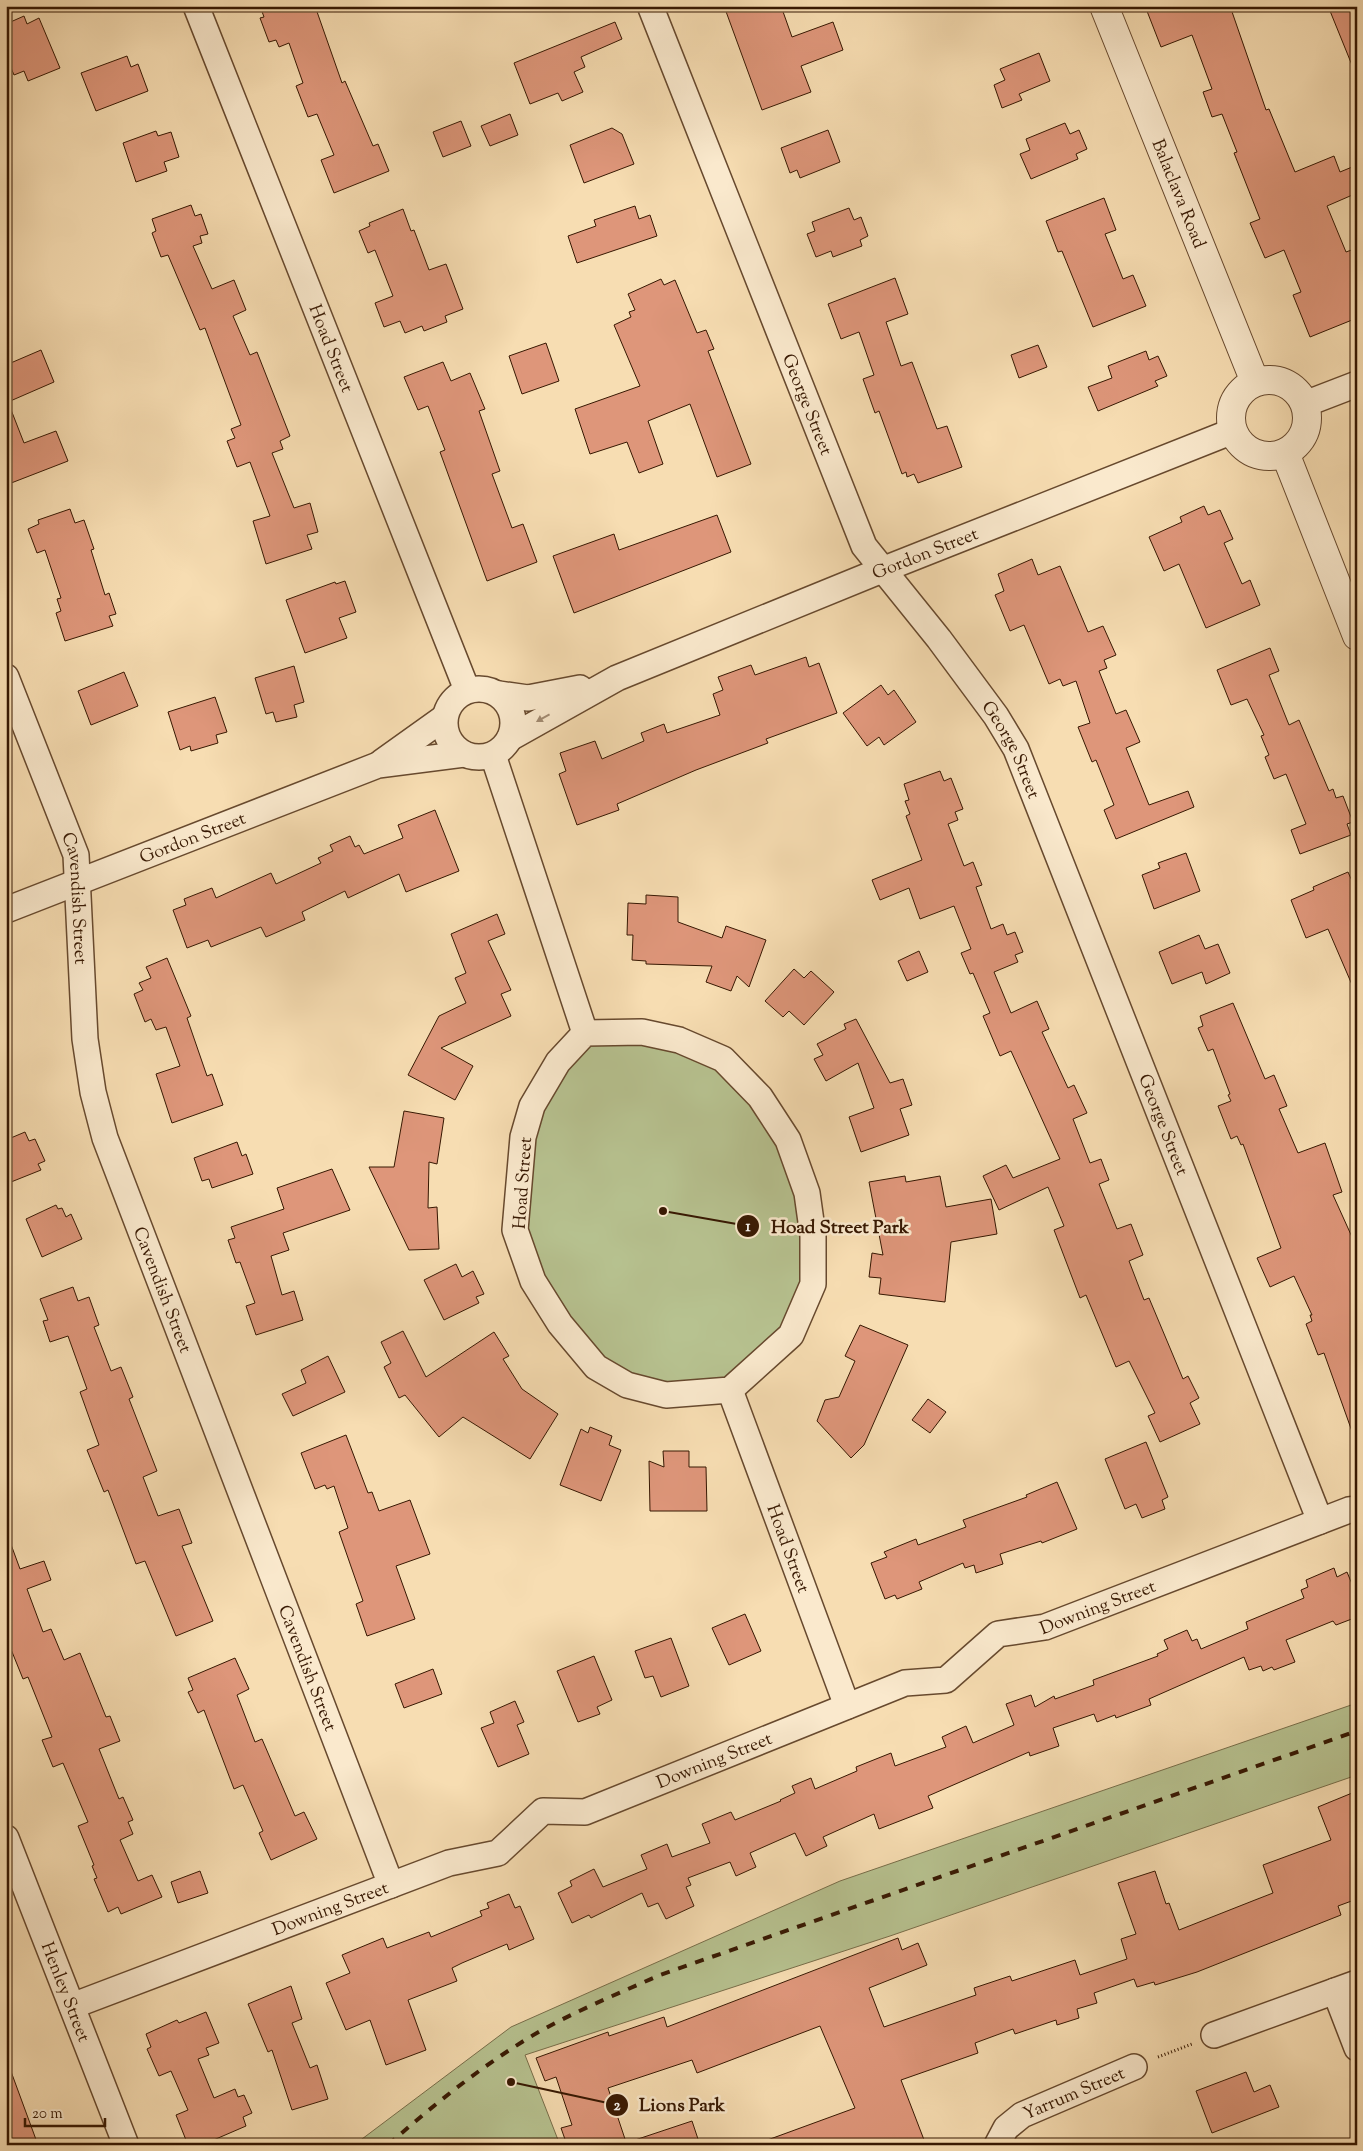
<svg xmlns="http://www.w3.org/2000/svg" width="1363" height="2151" font-family="'Sorts Mill Goudy',serif">
  <style>
    .green { fill: #b7c290; stroke: #776d49 }
    .building { fill: #de967a; stroke: #371802 }
    .lines { fill: none; stroke-linecap: round; stroke-linejoin: round }
    .minor-casing { stroke: #67492e; stroke-width: 28 }
    .tertiary-casing { stroke: #67492e; stroke-width: 30 }
    .path { stroke: #371802; stroke-width: 3; stroke-dasharray: 1 2.5; stroke-linecap: butt }
    .minor { stroke: #fae9cd; stroke-width: 25 }
    .tertiary { stroke: #fae9cd; stroke-width: 28 }
    .rail { stroke: #371802; stroke-width: 4; stroke-dasharray: 9 9; stroke-linecap: butt }
    .oneway { fill: #a28b72 }
    .labels { text-anchor: middle; stroke-width: 5; stroke-linejoin: round; paint-order: stroke }
    .street-label { font-size: 18px; fill: #371802; stroke: #fae9cd }
    .leader { fill: none; stroke: #371802; stroke-width: 2 }
    .callout-dot { fill: #371802; stroke: #fae9cd; stroke-width: 2 }
    .mark-label { font-size: 15px; text-anchor: middle; font-weight: bold; fill: #fff }
    .callout-label { font-size: 19px; text-anchor: middle; font-weight: bold; fill: #371802; stroke: #fae9cd; stroke-width: 5; stroke-linejoin: round; paint-order: stroke }
  </style>
  <rect width="100%" height="100%" fill="#f7ddb2"/>
  <filter id="stains"><feTurbulence type="fractalNoise" baseFrequency=".004" numOctaves="4"/><feColorMatrix values="0 0 0 0 .2 0 0 0 0 .09 0 0 0 0 .02 0 0 0 .5 -.17"/></filter>
  <radialGradient id="worn" r=".72"><stop offset=".6" stop-color="#630" stop-opacity="0"/><stop offset="1" stop-color="#630" stop-opacity=".3"/></radialGradient>
  <g class="green">
    <path d="M585,1033l94,7 81,57 53,139 -22,99 -61,55 -103,-5 -94,-104 -14,-105 4,-39z"/>
    <path d="M1357,1703v72l-467,161 -365,119 35,90h-206l157,-118 329,-146z"/>
  </g>
  <g class="building">
    <path d="M260,6h55l27,77 3,-2 28,65 5,-2 11,27 -55,22 -13,-33 13,-5 -17,-41 -9,3 -12,-31 7,-3 -14,-40 -10,4 -3,-7 -7,2 -9,-24 4,-1z"/>
    <path d="M724,6h57l11,31 41,-15 10,28 -42,16 10,26 -49,18z"/>
    <path d="M1145,6h85l36,104 3,-1 26,63 39,-16 6,16 17,-7v28l-30,13 19,46 11,-4v70l-47,19 -17,-42 8,-3 -17,-42 -19,8 -15,-35 10,-4 -26,-66 3,-1 -15,-38 -10,3 -9,-25 9,-3 -20,-54 -31,12z"/>
    <path d="M1328,6h29v69h-1z"/>
    <path d="M24,16l3,8 12,-6 21,50 -32,13 -4,-10 -10,4 -8,-19v-32z"/>
    <path d="M615,22l7,17 -41,18 4,10 -11,5 9,20 -21,9 -4,-8 -28,11 -16,-41z"/>
    <path d="M1039,53l11,28 -31,13 3,6 -20,8 -8,-23 11,-5 -5,-11z"/>
    <path d="M127,56l4,11 7,-3 10,27 -52,20 -15,-38z"/>
    <path d="M510,114l8,21 -28,11 -9,-20z"/>
    <path d="M461,121l10,25 -28,11 -10,-25z"/>
    <path d="M1065,123l5,11 9,-4 8,19 -11,5 2,5 -47,20 -11,-25 10,-4 -4,-11z"/>
    <path d="M612,128l10,6 12,30 -50,19 -14,-38z"/>
    <path d="M828,130l12,32 -40,16 -3,-8 -7,3 -9,-25z"/>
    <path d="M156,131l2,5 13,-4 8,25 -15,5 3,9 -31,11 -13,-39z"/>
    <path d="M1104,198l12,32 -11,4 18,45 10,-4 13,31 -53,21 -31,-76 -4,1 -12,-31z"/>
    <path d="M191,205l4,11 6,-2 7,20 -8,2 2,7 -9,3 19,43 22,-9 12,30 -13,6 17,39 7,-3 33,84 -10,5 3,8 -11,4 22,55 16,-5 8,29 -11,3 5,14 -46,15 -13,-43 17,-5 -20,-54 -13,5 -10,-26 8,-3 -4,-9 10,-4 -36,-97 -5,2 -32,-75 -7,2 -9,-24 4,-2 -4,-12z"/>
    <path d="M635,206l4,13 11,-4 7,21 -80,27 -9,-27 28,-10 -2,-6z"/>
    <path d="M849,208l5,12 7,-3 7,19 -8,4 2,6 -29,11 -2,-6 -15,6 -9,-23 8,-3 -3,-9z"/>
    <path d="M403,209l8,22 3,-1 15,40 17,-6 17,45 -18,7 2,6 -23,9 -2,-5 -17,7 -5,-12 -16,6 -9,-24 18,-7 -18,-46 -7,3 -9,-22 11,-5 -1,-3z"/>
    <path d="M895,278l13,36 -22,8 15,44 11,-4 25,67 10,-3 15,41 -44,16 -4,-9 -7,3 -1,-5 -4,2 -23,-63 -4,2 -12,-34 11,-4 -15,-43 -18,7 -13,-35z"/>
    <path d="M661,279l3,6 11,-5 22,53 9,-3 8,19 -6,2 43,113 -34,13 -27,-73 -42,17 15,43 -24,9 -12,-31 -37,12 -15,-45 65,-23 -26,-61 17,-8 -2,-5 6,-2 -7,-16z"/>
    <path d="M546,343l13,38 -37,13 -13,-38z"/>
    <path d="M1038,345l9,22 -28,11 -8,-23z"/>
    <path d="M41,350l13,32 -46,20 16,41 32,-12 12,30 -62,24v-120z"/>
    <path d="M1146,351l3,9 9,-4 9,20 -12,5 3,5 -60,25 -10,-24 24,-9 -4,-12z"/>
    <path d="M443,362l8,19 19,-8 15,36 -6,2 21,60 -8,3 20,54 11,-4 14,38 -50,19 -47,-129 5,-2 -17,-44 -10,4 -14,-33z"/>
    <path d="M1204,506l4,9 12,-5 13,29 -9,4 18,41 8,-4 10,25 -54,23 -27,-64 -15,7 -15,-34 33,-15 -2,-5z"/>
    <path d="M70,509l5,14 9,-3 10,29 -3,1 14,45 4,-2 7,21 -7,2 4,10 -48,15 -9,-28 5,-2 -4,-12 4,-1 -16,-48 -8,3 -9,-24 11,-5 -1,-4z"/>
    <path d="M717,515l14,37 -157,61 -21,-57 61,-22 5,16z"/>
    <path d="M1032,559l6,16 22,-9 28,66 15,-6 13,29 -12,5 3,8 -8,3 17,43 10,-4 14,32 -14,6 23,57 39,-14 6,16 -78,32 -12,-29 10,-5 -18,-45 -4,2 -14,-35 12,-4 -14,-42 -13,5 -3,-7 -11,5 -25,-59 -14,6 -15,-36 9,-4 -6,-17z"/>
    <path d="M345,581l11,31 -17,6 8,20 -42,15 -19,-53 49,-18 1,2z"/>
    <path d="M1270,648l9,23 -10,4 20,50 10,-5 30,71 4,-2 3,9 7,-2 10,26 -6,2 4,11 -51,19 -9,-24 15,-6 -20,-50 -12,5 -9,-22 4,-2 -8,-19 3,-1 -17,-36 -16,6 -14,-35z"/>
    <path d="M806,657l3,10 10,-4 18,50 -71,26 2,4 -72,27 -79,34 2,6 -42,15 -18,-51 7,-3 -6,-18 35,-12 7,18 42,-18 -3,-8 23,-9 3,9 53,-18 -7,-21 10,-4 -5,-13 33,-12 4,10z"/>
    <path d="M294,666l10,36 -10,3 3,12 -21,5 -3,-10 -7,2 -11,-36z"/>
    <path d="M124,672l14,34 -47,19 -13,-34z"/>
    <path d="M881,685l7,10 6,-5 22,32 -32,23 -5,-8 -12,9 -24,-33z"/>
    <path d="M215,697l12,35 -11,3 2,8 -27,8 -1,-5 -10,4 -12,-38z"/>
    <path d="M940,771l4,10 7,-3 12,31 -8,3 3,8 -10,4 16,42 9,-4 9,23 -6,2 15,42 12,-5 4,11 8,-3 8,20 -8,3 3,7 -24,10 17,41 26,-12 12,28 -7,3 26,56 6,-3 13,28 -14,6 17,44 11,-4 8,21 -10,4 18,45 14,-5 12,31 -14,6 15,39 5,-2 34,81 5,-3 11,22 -9,5 10,21 -40,18 -12,-26 7,-3 -26,-52 -13,6 -30,-72 -6,3 -26,-68 10,-4 -16,-39 -49,23 -16,-34 23,-11 7,13 47,-19 -49,-108 -11,5 -17,-40 7,-3 -17,-40 -3,1 -9,-21 10,-4 -17,-43 -34,13 -11,-31 -29,12 -8,-20 50,-20 -16,-44 4,-2 -5,-13 4,-1 -5,-16z"/>
    <path d="M435,810l24,61 -53,21 -7,-18 -51,24 -3,-7 -43,21 3,8 -39,17 -5,-10 -50,20 -3,-7 -21,8 -14,-38 13,-5 -2,-6 28,-11 4,10 55,-25 5,11 45,-21 -3,-5 15,-7 -3,-6 20,-9 5,11 4,-2 5,9 39,-16 -5,-13z"/>
    <path d="M1186,853l14,38 -46,18 -12,-34 18,-7 -2,-5z"/>
    <path d="M1348,872l9,20 -1,102 -28,-65 -22,9 -15,-38 23,-10 -1,-3z"/>
    <path d="M646,895l32,2v25l44,16 4,-12 40,14 -17,47 -12,-11 -6,15 -25,-9 6,-16 -66,-2v-3l-14,-1 1,-25h-6l1,-32 18,1z"/>
    <path d="M497,914l8,20 -17,7 23,49 -10,4 10,22 -70,32 32,18 -18,34 -47,-25 31,-59 27,-13 -11,-25 11,-5 -15,-39z"/>
    <path d="M1199,935l6,14 13,-5 12,29 -24,11 -4,-12 -30,12 -13,-32z"/>
    <path d="M919,951l9,21 -21,9 -9,-20z"/>
    <path d="M167,958l24,58 -4,2 20,58 5,-2 11,31 -51,18 -16,-49 24,-8 -14,-39 -10,3 -5,-11 -6,3 -11,-28 9,-4 -4,-7 12,-5 -5,-11z"/>
    <path d="M794,969l10,9 7,-7 23,21 -30,33 -15,-14 -6,6 -18,-16z"/>
    <path d="M1233,1003l32,76 9,-4 13,31 -8,3 19,44 27,-10 17,49 -9,3 24,53v188l-3,1 -30,-84 -6,2 -12,-31 6,-3 -2,-6h2l-18,-39 -24,11 -13,-29 24,-10 -38,-104 -2,1 -4,-9 -6,3 -13,-33 13,-5 -3,-6 2,-1 -17,-45 -5,2 -10,-23 5,-2 -3,-10z"/>
    <path d="M856,1019l34,64 13,-4 9,26 -12,4 9,26 -48,17 -12,-35 25,-9 -16,-45 -32,18 -12,-22 9,-4 -6,-11 29,-15 -2,-5z"/>
    <path d="M404,1111l40,7 -7,46 -8,-2 -1,46 9,-1 2,42 -30,1 -40,-83h25z"/>
    <path d="M25,1132l4,9 6,-2 10,22 -7,3 3,6 -35,14v-44z"/>
    <path d="M237,1142l5,14 4,-2 7,20 -41,14 -3,-9 -7,2 -8,-23z"/>
    <path d="M332,1169l18,41 -67,23 6,17 -18,6 11,39 12,-4 9,29 -47,15 -10,-29 9,-3 -15,-41 -4,1 -8,-23 7,-2 -4,-11 53,-18 -7,-21z"/>
    <path d="M905,1176l1,6 34,-6 6,31 45,-8 6,35 -46,8 -6,60 -66,-8 2,-16 -12,-1 3,-24 11,2 -14,-73z"/>
    <path d="M56,1205l2,4 4,-1 4,9 5,-3 11,25 -40,18 -16,-38z"/>
    <path d="M456,1264l6,13 11,-6 11,23 -8,3 3,6 -35,17 -20,-40z"/>
    <path d="M73,1287l5,14 11,-4 10,28 -5,2 17,44 10,-4 12,30 -4,2 28,72 -14,6 15,39 21,-7 13,34 -10,3 31,75 -37,15 -31,-75 -9,3 -28,-74 -4,2 -17,-42 12,-5 -19,-53 7,-3 -19,-53 -18,6 -7,-21 5,-1 -8,-21z"/>
    <path d="M860,1325l48,20 -44,100 -13,13 -34,-37 8,-21 14,-3 16,-36 -10,-5z"/>
    <path d="M403,1331l23,46 68,-45 15,24 -6,3 19,30 36,25 -28,45 -67,-42 -24,20 -34,-42 -6,3 -15,-31 7,-4 -10,-21z"/>
    <path d="M328,1356l17,36 -52,24 -11,-22 24,-11 -5,-13z"/>
    <path d="M928,1399l18,13 -16,21 -18,-13z"/>
    <path d="M590,1427l22,9 -3,9 12,5 -20,51 -41,-16 21,-56 7,4z"/>
    <path d="M346,1435l22,58 4,-1 7,19 31,-11 20,54 -34,12 19,53 -48,17 -11,-32 7,-3 -24,-69 9,-4 -14,-42 -7,3 -2,-4 -10,4 -14,-36z"/>
    <path d="M1146,1442l22,55 -6,3 3,9 -23,9 -6,-14 -11,5 -20,-50z"/>
    <path d="M663,1451h26v16h17l1,44h-57l-1,-50 15,6z"/>
    <path d="M1057,1482l20,47 -35,14 -1,-2 -41,13 3,10 -27,9 -2,-8 -9,3 -2,-5 -44,19 3,7 -25,10 -2,-4 -10,4 -14,-36 16,-6 -3,-5 32,-13 2,6 48,-18 -3,-7 64,-23 -1,-2z"/>
    <path d="M9,1539l11,30 24,-8 7,19 -24,9 16,43 8,-3 13,31 16,-7 26,64 4,-1 10,25 -21,8 20,50 4,-2 10,23 -5,2 5,12 -13,6 18,41 14,-6 10,22 -41,17 -3,-7 -10,5 -14,-33 3,-1 -5,-12 2,-1 -16,-39 10,-4 -25,-59 -10,4 -11,-27 10,-3 -24,-60 -5,2 -17,-42v-97z"/>
    <path d="M1334,1568l3,9 10,-5 10,24v21l-21,8 -3,-4 -47,19 9,22 -21,8 -2,-3 -9,4 -2,-5 -12,4 -5,-13 -95,42 2,6 -35,13 -1,-3 -18,7 -3,-8 -41,14 6,18 -29,10 -1,-4 -101,44 5,12 -54,21 -5,-15 -51,23 4,9 -21,10 -11,-23 -45,20 6,14 -20,9 -6,-14 -42,16 3,7 -5,2 8,19 -28,13 -8,-16 -10,4 -6,-14 -51,25 -2,-3 -17,8 -14,-30 14,-7 -2,-5 24,-12 9,18 44,-18 -6,-14 26,-11 5,13 38,-14 -8,-19 29,-12 4,8 46,-19 -1,-1 15,-7 -3,-7 19,-8 4,11 42,-18 -1,-4 35,-14 4,13 51,-19 -4,-10 24,-11 7,17 41,-18 -8,-21 25,-9 4,12 19,-11 1,3 39,-14 -1,-5 65,-24 -1,-2 11,-5 -4,-9 23,-10 5,11 5,-2 4,10 47,-20 -2,-7 58,-24 -3,-8 7,-3 -2,-7z"/>
    <path d="M745,1614l16,37 -32,14 -17,-37z"/>
    <path d="M671,1638l18,48 -28,11 -8,-21 -8,2 -10,-27z"/>
    <path d="M594,1656l18,44 -15,7 3,7 -22,8 -21,-51z"/>
    <path d="M235,1658l14,31 -12,6 18,47 7,-3 33,77 9,-4 13,27 -46,21 -12,-27 4,-2 -20,-46 -9,4 -30,-79 -6,3 -10,-21 5,-2 -5,-12z"/>
    <path d="M433,1669l9,25 -38,14 -9,-24z"/>
    <path d="M515,1701l9,21 -7,3 12,29 -31,13 -17,-39 13,-5 -4,-11z"/>
    <path d="M1357,1791v108l-19,7 3,9 -144,57 -42,13 -1,-3 -17,5 -3,-8 -40,14 3,10 -20,6 2,9 -22,7 -1,-5 -41,14 -2,-5 -38,14 3,10 -77,27 25,65h-164v-3l93,-34 -35,-82 -123,47 -5,-13 -84,28 19,57h-60l-6,-17 11,-3 -16,-48 -11,4 -9,-23 72,-26 1,4 55,-19 3,10 231,-89 4,12 16,-7 9,22 -58,23 15,39 92,-32 -2,-7 36,-12 2,5 63,-21 5,15 47,-16 -6,-20 15,-5 -18,-51 37,-12 11,33 3,-1 10,27 76,-30 18,-7 -10,-28 68,-25 -13,-33z"/>
    <path d="M200,1871l8,22 -30,10 -7,-21z"/>
    <path d="M509,1894l6,14 5,-2 14,33 -25,11 -2,-6 -45,19 -10,5 5,13 -49,19 18,50 -40,15 -16,-45 -24,10 -20,-47 24,-10 -8,-18 41,-17 4,10 42,-16 2,5 51,-21 -2,-5 9,-3 -2,-5z"/>
    <path d="M291,1986l11,33 -10,4 18,45 7,-3 11,34 -36,11 -20,-60 -4,2 -20,-48z"/>
    <path d="M206,2012l13,31 -13,5 3,7 -11,4 16,39 21,-9 3,8 6,-2 8,18 -9,4 3,9 -44,19h-14l-12,-30 12,-5 -17,-39 -12,5 -12,-27 4,-2 -5,-13 31,-14 2,3z"/>
    <path d="M9,2066l29,79h-32v-78z"/>
    <path d="M1246,2072l8,20 16,-7 9,22 -67,26 -16,-42z"/>
    <path d="M692,2121l8,24h-68v-4z"/>
  </g>
  <g class="lines">
    <g class="minor-casing">
      <g id="minor">
        <path id="s1" d="M196,6l271,684"/>
        <path id="s2" d="M651,8l213,538 75,93 57,77 20,33 304,772"/>
        <path d="M1305,404l52,-20"/>
        <path id="s3" d="M6,677l70,178 9,184 8,53 12,46 286,747"/>
        <circle cx="479" cy="723" r="34"/>
        <path d="M499,694l29,4 52,-10"/>
        <path id="s4" d="M510,738l107,-60 265,-108 351,-139"/>
        <path d="M493,755l92,278"/>
        <path d="M382,762l63,-45"/>
        <path id="s5" d="M6,910l372,-145 86,-11"/>
        <path d="M642,1032l37,8 44,19 37,38 28,43 19,53 6,43v48l-22,51 -61,55 -64,5 -39,-10 -31,-18 -36,-43 -27,-43 -18,-51 8,-93 9,-31 26,-44 27,-29z"/>
        <path id="s6" d="M730,1390l117,316"/>
        <path id="s7" d="M6,1838l120,307"/>
        <path d="M1335,1991l22,57"/>
        <path id="s8" d="M72,2006l377,-143 49,-10 45,-42 42,1 320,-129 41,-3 52,-46 47,-7 304,-117 8,-1"/>
        <path d="M1214,2035l143,-52"/>
        <path id="s9" d="M997,2145l9,-17 16,-13 112,-48"/>
      </g>
    </g>
    <g class="tertiary-casing">
      <g id="tertiary">
        <path id="s10" d="M1104,6l151,376"/>
        <circle cx="1269" cy="418" r="38"/>
        <path d="M1285,453l72,183"/>
      </g>
    </g>
    <path class="path" d="M1158,2057l34,-13"/>
    <use href="#minor" class="minor"/>
    <use href="#tertiary" class="tertiary"/>
    <path class="rail" d="M388,2145c42,-37 86,-73 134,-103 43,-27 91,-46 138,-67l697,-244"/>
  </g>
  <defs><path id="oneway-solid" d="M-6-.8H1V-3.2L6.5 0L1 3.2V.8H-6Z" transform="scale(1.25)"/></defs>
  <use class="oneway" href="#oneway-solid" transform="translate(543 718) rotate(151)"/>
  <g class="labels">
    <g class="street-label">
      <text dy="6" stroke="none"><textPath href="#s10" startOffset="202">Balaclava Road</textPath></text>
      <text dy="6" stroke="none"><textPath href="#s1" startOffset="368">Hoad Street</textPath></text>
      <text dy="6" stroke="none"><textPath href="#s2" startOffset="426">George Street</textPath></text>
      <text dy="6" stroke="none"><textPath href="#s4" startOffset="455">Gordon Street</textPath></text>
      <text dy="6" stroke="none"><textPath href="#s2" startOffset="831">George Street</textPath></text>
      <text dy="6" stroke="none"><textPath href="#s5" startOffset="200">Gordon Street</textPath></text>
      <text dy="6" stroke="none"><textPath href="#s3" startOffset="234">Cavendish Street</textPath></text>
      <text dy="6" stroke="none"><textPath href="#s2" startOffset="1236">George Street</textPath></text>
      <text transform="translate(522 1183) rotate(-86)" y="6">Hoad Street</text>
      <text dy="6" stroke="none"><textPath href="#s3" startOffset="639">Cavendish Street</textPath></text>
      <text dy="6" stroke="none"><textPath href="#s6" startOffset="169">Hoad Street</textPath></text>
      <text dy="6" stroke="none"><textPath href="#s8" startOffset="1116">Downing Street</textPath></text>
      <text dy="6" stroke="none"><textPath href="#s3" startOffset="1044">Cavendish Street</textPath></text>
      <text dy="6" stroke="none"><textPath href="#s8" startOffset="696">Downing Street</textPath></text>
      <text dy="6" stroke="none"><textPath href="#s8" startOffset="276">Downing Street</textPath></text>
      <text dy="6" stroke="none"><textPath href="#s7" startOffset="165">Henley Street</textPath></text>
      <text dy="6" stroke="none"><textPath href="#s9" startOffset="96">Yarrum Street</textPath></text>
    </g>
  </g>
  <path class="leader" d="M663 1211L748 1226M511 2082L617 2105"/>
  <g class="callout-dot">
    <circle cx="663" cy="1211" r="5"/>
    <circle cx="511" cy="2082" r="5"/>
    <circle cx="748" cy="1226" r="12"/>
    <circle cx="617" cy="2105" r="12"/>
  </g>
  <g class="mark-label">
    <text x="748" y="1231">1</text>
    <text x="617" y="2110">2</text>
  </g>
  <g class="callout-label">
    <text x="840" y="1233">Hoad Street Park</text>
    <text x="682" y="2111">Lions Park</text>
  </g>
  <rect width="1363" height="2151" fill="none" stroke="#f7ddb2" stroke-width="25"/>
  <rect x="8" y="8" width="1348" height="2136" fill="none" stroke="#371802" stroke-width="2.5"/>
  <rect x="12" y="12" width="1338" height="2126" fill="none" stroke="#371802"/>
  <path d="M25 2118v8h80v-8" fill="none" stroke="#371802" stroke-width="2.5"/>
  <text x="32" y="2118" font-size="15" fill="#371802" stroke="#fae9cd" stroke-width="4" paint-order="stroke">20 m</text>
  <rect width="100%" height="100%" filter="url(#stains)"/>
  <rect width="100%" height="100%" fill="url(#worn)"/>
</svg>
